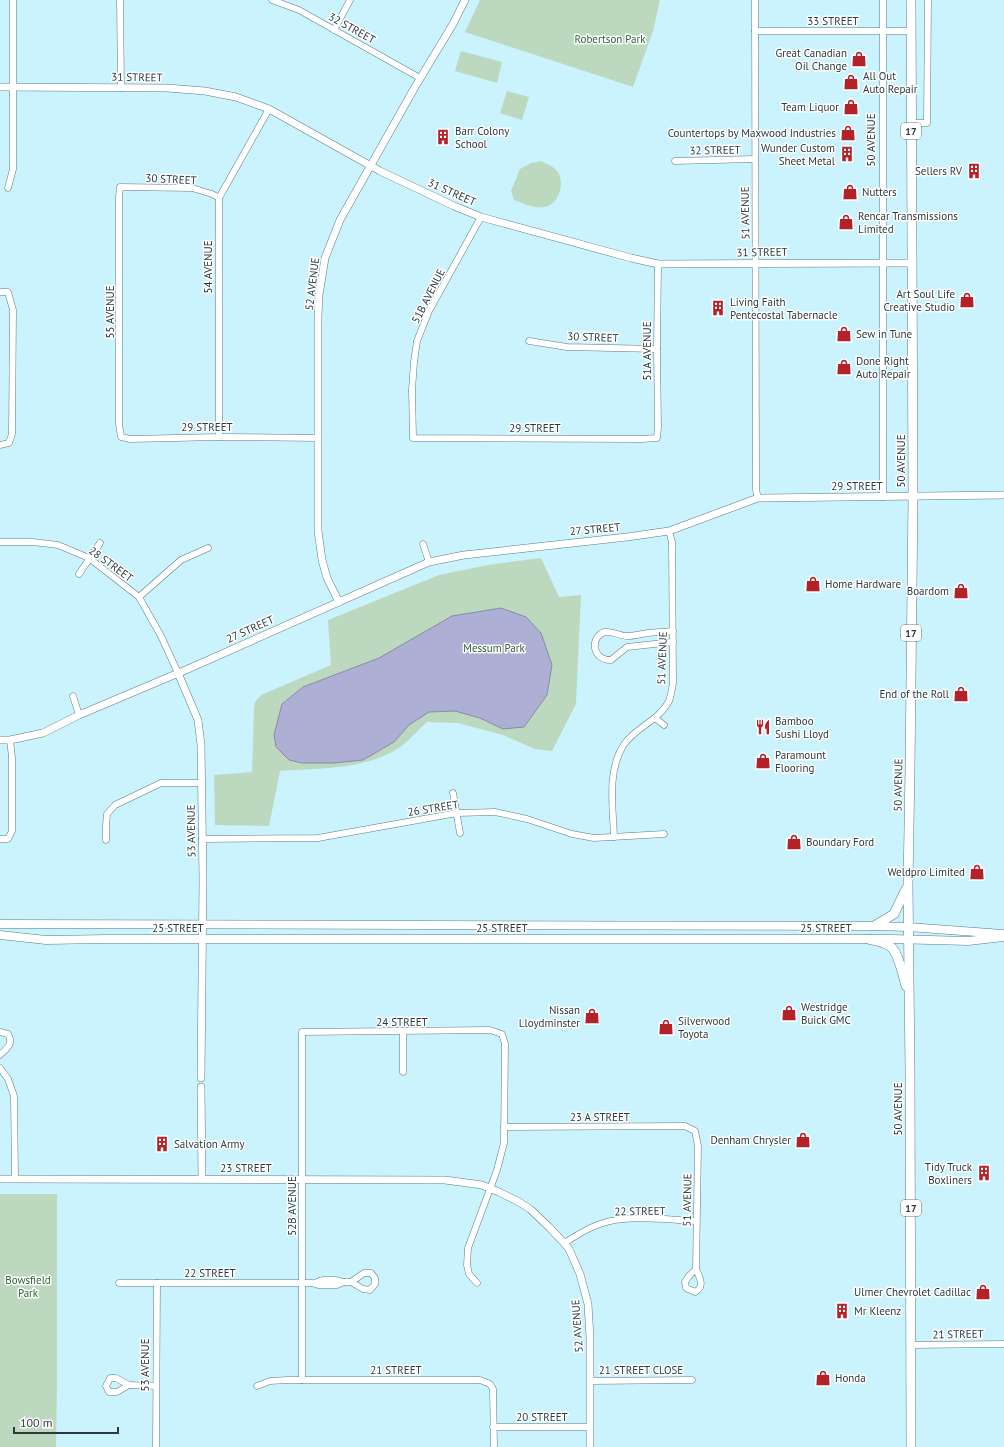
<svg xmlns="http://www.w3.org/2000/svg" width="1004" height="1447" font-family="'PT Sans',sans-serif">
  <style>
    .green { fill: #bcd9bf }
    .water { fill: #aeafd4; stroke: #868ca7 }
    .lines { fill: none; stroke-linecap: round; stroke-linejoin: round }
    .minor-casing { stroke: #587d86; stroke-width: 7 }
    .tertiary-casing { stroke: #587d86; stroke-width: 8 }
    .secondary-casing { stroke: #587d86; stroke-width: 9 }
    .primary-casing { stroke: #587d86; stroke-width: 10 }
    .minor { stroke: #fff; stroke-width: 6 }
    .tertiary { stroke: #fff; stroke-width: 7 }
    .secondary { stroke: #fff; stroke-width: 8 }
    .primary { stroke: #fff; stroke-width: 9 }
    .labels { text-anchor: middle; stroke-width: 3; stroke-linejoin: round; paint-order: stroke }
    .shield { fill: #fff; stroke: #6a7578; stroke-width: 1 }
    .shield-label { font-size: 10px; font-weight: bold; fill: #2a3a3e }
    .street-label { font-size: 11px; fill: #2a3a3e; stroke: #fff }
    .park-label { font-size: 11px; fill: #2f5f37; stroke: #fff }
    .poi-label { font-size: 11px; fill: #2a3a3e; stroke: #fff; text-anchor: start }
  </style>
  <rect width="100%" height="100%" fill="#caf3fd"/>
  <g class="green">
    <path d="M480,0h180l-7,31 -20,56 -168,-55z"/>
    <path d="M461,51l41,11 -5,21 -42,-12z"/>
    <path d="M507,91l22,6 -7,23 -22,-7z"/>
    <path d="M541,161c6,3 12,5 16,10 9,11 2,34 -13,36 -10,2 -21,-4 -30,-7l-3,-9 9,-22 11,-6z"/>
    <path d="M541,558l18,39 22,-2 -5,109 -24,47 -17,-2 -32,-14 -45,-12 -31,-1c-9,8 -19,20 -30,27 -34,21 -78,19 -117,22l-11,55 -54,-1 -1,-50 38,-3 2,-63 1,-7 6,-7 70,-30 -3,-45 111,-45 49,-10z"/>
    <path d="M0,1194h57v191l-1,62h-56z"/>
  </g>
  <path class="water" d="M501,608l25,9 15,16 11,32 -5,30 -23,32 -21,2 -23,-11 -25,-7 -26,1 -20,13 -15,17 -31,18 -29,3h-32l-13,-3 -13,-13 -2,-12 8,-31 21,-17 76,-29 73,-42z"/>
  <g class="lines">
    <g class="minor-casing">
      <g id="minor">
        <path d="M120,0l1,88"/>
        <path d="M272,0l27,10 121,68"/>
        <path d="M755,0l1,490 2,8"/>
        <path d="M883,0v497"/>
        <path d="M334,30l16,-30"/>
        <path d="M755,31h156"/>
        <path d="M911,123h16l1,-123"/>
        <path d="M675,161l80,-2"/>
        <path d="M8,188l5,-19v-169"/>
        <path d="M219,198l-7,-4 -20,-6 -72,-1 -1,10v227l2,13 9,2 89,-2 99,1"/>
        <path d="M481,217l-52,94 -12,30 -3,21 -2,28 1,48 229,1 15,-1 1,-11 -1,-78 1,-85"/>
        <path d="M0,292h8l5,18 -1,124 -3,9 -9,2"/>
        <path d="M529,341l38,6 90,2"/>
        <path d="M219,437v-239l50,-89"/>
        <path d="M0,542h33l25,3 31,13 50,39 22,39 17,37"/>
        <path d="M423,544l6,18"/>
        <path d="M79,574l21,-31"/>
        <path d="M139,597l42,-37 27,-12"/>
        <path d="M673,642l-46,5 -16,13c-20,0 -21,-24 -6,-28 8,-1 15,4 22,4 7,0 14,-2 21,-3 9,-1 17,-1 25,-2"/>
        <path d="M73,696l6,19"/>
        <path d="M655,718l9,7"/>
        <path d="M453,793l7,40"/>
        <path d="M614,837c-1,-29 -7,-65 9,-91 11,-18 36,-25 46,-45 2,-5 3,-12 4,-18l-1,-141 -3,-11"/>
        <path d="M0,839h8l4,-8v-74l-2,-17"/>
        <path d="M202,839l116,-1 139,-25 38,-1 32,7 45,15 22,4 70,-4"/>
        <path d="M106,840v-14l1,-12 8,-9 46,-22h40"/>
        <path d="M0,1032l8,2c6,10 -1,14 -8,21"/>
        <path d="M403,1032v40"/>
        <path d="M0,1068l8,11 6,17 1,83"/>
        <path d="M504,1127l181,-1 10,5 3,15 -2,123c4,9 9,18 -1,23l-9,-4 -1,-6 4,-6 7,-7"/>
        <path d="M564,1243c12,-7 23,-15 36,-19 28,-10 67,-4 96,-3"/>
        <path d="M364,1273h7l4,5v6l-5,6 -7,-1 -12,-7z"/>
        <path d="M119,1283h193l6,2h19l7,-3h7"/>
        <path d="M315,1283c8,-5 20,-4 29,-1"/>
        <path d="M911,1345l93,-1"/>
        <path d="M110,1378h6l13,7 -12,7h-8l-3,-6z"/>
        <path d="M302,1380v-348l188,-2 12,4 3,10 -1,99 -7,27 -29,78 -1,17 2,9 8,9"/>
        <path d="M590,1381l102,-1"/>
        <path d="M129,1385l27,1"/>
        <path d="M257,1386l13,-5 17,-1h193l10,4 3,5 1,58"/>
        <path d="M493,1427h96"/>
        <path d="M156,1447l1,-164"/>
      </g>
    </g>
    <g class="tertiary-casing">
      <g id="tertiary">
        <path d="M0,87l167,1 38,3 31,6 33,12 111,62 74,35 27,11 150,41 27,6 254,-1"/>
        <path d="M339,602l-12,-24 -5,-18 -4,-29v-215l1,-21 6,-37 15,-38 75,-133 38,-63 12,-24"/>
        <path d="M178,673l20,47 3,25 2,135 -2,198"/>
        <path d="M0,740h10l33,-7 36,-18 109,-46 241,-107 35,-7 163,-18 42,-6 89,-33 246,-3"/>
        <path d="M201,1087l1,92"/>
        <path d="M0,1179l445,1 37,5 17,7 20,10 11,7 19,18 15,16 5,6 11,25 8,30 2,34v109"/>
      </g>
    </g>
    <g class="secondary-casing">
      <g id="secondary">
        <path d="M0,924l874,2 34,1 95,7"/>
        <path d="M0,935l46,5 61,-1h785l76,2 36,-4"/>
      </g>
    </g>
    <g class="primary-casing">
      <g id="primary">
        <path d="M874,926l20,-12 12,-25"/>
        <path d="M868,939c7,2 17,3 23,8 8,7 12,29 15,39"/>
        <path d="M911,1447l-1,-376 -2,-187 2,-114 3,-273 -2,-497"/>
      </g>
    </g>
    <use href="#minor" class="minor"/>
    <use href="#tertiary" class="tertiary"/>
    <use href="#secondary" class="secondary"/>
    <use href="#primary" class="primary"/>
  </g>
  <defs>
    <g id="shop-bare" transform="scale(1.2)"><path d="M-5-2.5h2.3a2.7 3.5 0 0 1 5.4 0H5L5.5 6h-11ZM-1.5-2.5h3a1.5 2.3 0 0 0-3 0Z" fill="#b32229" stroke="#fff" stroke-width="2.5" paint-order="stroke"/></g>
    <g id="building-bare" transform="scale(1.2)"><path d="M-4-6H4V6H1V3H-1V6H-4ZM-2.5-4.3h1.7v1.8h-1.7ZM.8-4.3h1.7v1.8H.8ZM-2.5-1h1.7V.8h-1.7ZM.8-1h1.7V.8H.8Z" fill="#b32229" stroke="#fff" stroke-width="2.5" paint-order="stroke"/></g>
    <g id="restaurant-bare" transform="scale(1.2)"><path d="M-5-6h1v4h1v-4h1v4h1v-4h1v5L-1.5 .5V6h-2V.5L-5-1ZM5-6V6H3V1.5H1.5Q1.5-4 5-6Z" fill="#b32229" stroke="#fff" stroke-width="2.5" paint-order="stroke"/></g>
  </defs>
  <g fill-rule="evenodd">
    <use href="#shop-bare" x="859" y="59"/>
    <use href="#shop-bare" x="851" y="82"/>
    <use href="#shop-bare" x="851" y="107"/>
    <use href="#shop-bare" x="848" y="133"/>
    <use href="#building-bare" x="443" y="137"/>
    <use href="#building-bare" x="847" y="154"/>
    <use href="#building-bare" x="974" y="171"/>
    <use href="#shop-bare" x="850" y="192"/>
    <use href="#shop-bare" x="846" y="222"/>
    <use href="#shop-bare" x="967" y="300"/>
    <use href="#building-bare" x="718" y="308"/>
    <use href="#shop-bare" x="844" y="334"/>
    <use href="#shop-bare" x="844" y="367"/>
    <use href="#shop-bare" x="813" y="584"/>
    <use href="#shop-bare" x="961" y="591"/>
    <use href="#shop-bare" x="961" y="694"/>
    <use href="#restaurant-bare" x="763" y="727"/>
    <use href="#shop-bare" x="763" y="761"/>
    <use href="#shop-bare" x="794" y="842"/>
    <use href="#shop-bare" x="977" y="872"/>
    <use href="#shop-bare" x="789" y="1013"/>
    <use href="#shop-bare" x="592" y="1016"/>
    <use href="#shop-bare" x="666" y="1027"/>
    <use href="#shop-bare" x="803" y="1140"/>
    <use href="#building-bare" x="162" y="1144"/>
    <use href="#building-bare" x="984" y="1173"/>
    <use href="#shop-bare" x="983" y="1292"/>
    <use href="#building-bare" x="842" y="1311"/>
    <use href="#shop-bare" x="823" y="1378"/>
  </g>
  <g class="labels">
    <g class="shield">
      <rect x="901" y="123" width="20" height="16" rx="3"/>
      <rect x="901" y="625" width="20" height="16" rx="3"/>
      <rect x="901" y="1200" width="20" height="16" rx="3"/>
    </g>
    <g class="shield-label">
      <text x="911" y="135">17</text>
      <text x="911" y="637">17</text>
      <text x="911" y="1212">17</text>
    </g>
    <g class="street-label">
      <text x="833" y="25">33 STREET</text>
      <text transform="translate(352 28) rotate(29)" y="4">32 STREET</text>
      <text transform="translate(137 77) rotate(1)" y="4">31 STREET</text>
      <text transform="translate(871 140) rotate(-90)" y="4">50 AVENUE</text>
      <text transform="translate(715 150) rotate(-1)" y="4">32 STREET</text>
      <text transform="translate(171 179) rotate(3)" y="4">30 STREET</text>
      <text transform="translate(452 192) rotate(24)" y="4">31 STREET</text>
      <text transform="translate(745 213) rotate(-91)" y="4">51 AVENUE</text>
      <text transform="translate(762 252) rotate(-1)" y="4">31 STREET</text>
      <text transform="translate(208 267) rotate(-90)" y="4">54 AVENUE</text>
      <text transform="translate(312 284) rotate(-83)" y="4">52 AVENUE</text>
      <text transform="translate(428 296) rotate(-63)" y="4">51B AVENUE</text>
      <text transform="translate(110 312) rotate(-90)" y="4">55 AVENUE</text>
      <text transform="translate(593 337) rotate(2)" y="4">30 STREET</text>
      <text transform="translate(647 351) rotate(-90)" y="4">51A AVENUE</text>
      <text x="207" y="431">29 STREET</text>
      <text x="535" y="432">29 STREET</text>
      <text transform="translate(901 461) rotate(-90)" y="4">50 AVENUE</text>
      <text x="857" y="490">29 STREET</text>
      <text transform="translate(595 529) rotate(-5)" y="4">27 STREET</text>
      <text transform="translate(111 564) rotate(36)" y="4">28 STREET</text>
      <text transform="translate(250 629) rotate(-24)" y="4">27 STREET</text>
      <text transform="translate(662 658) rotate(-88)" y="4">51 AVENUE</text>
      <text transform="translate(898 785) rotate(-89)" y="4">50 AVENUE</text>
      <text transform="translate(433 808) rotate(-9)" y="4">26 STREET</text>
      <text transform="translate(191 831) rotate(-91)" y="4">53 AVENUE</text>
      <text x="178" y="932">25 STREET</text>
      <text x="502" y="932">25 STREET</text>
      <text x="826" y="932">25 STREET</text>
      <text x="402" y="1026">24 STREET</text>
      <text transform="translate(898 1109) rotate(-90)" y="4">50 AVENUE</text>
      <text x="600" y="1121">23 A STREET</text>
      <text x="246" y="1172">23 STREET</text>
      <text transform="translate(687 1200) rotate(-89)" y="4">51 AVENUE</text>
      <text transform="translate(292 1206) rotate(-90)" y="4">52B AVENUE</text>
      <text transform="translate(640 1211) rotate(-1)" y="4">22 STREET</text>
      <text x="210" y="1277">22 STREET</text>
      <text transform="translate(577 1326) rotate(-94)" y="4">52 AVENUE</text>
      <text transform="translate(958 1334) rotate(-1)" y="4">21 STREET</text>
      <text transform="translate(145 1365) rotate(-90)" y="4">53 AVENUE</text>
      <text x="396" y="1374">21 STREET</text>
      <text x="641" y="1374">21 STREET CLOSE</text>
      <text x="542" y="1421">20 STREET</text>
    </g>
    <g class="park-label">
      <text x="610" y="43">Robertson Park</text>
      <text x="494" y="652">Messum Park</text>
      <text x="28" y="1284">Bowsfield<tspan x="28" dy="13">Park</tspan></text>
    </g>
    <g class="poi-label">
      <text x="847" y="57" text-anchor="end">Great Canadian<tspan x="847" dy="13">Oil Change</tspan></text>
      <text x="863" y="80">All Out<tspan x="863" dy="13">Auto Repair</tspan></text>
      <text x="839" y="111" text-anchor="end">Team Liquor</text>
      <text x="455" y="135">Barr Colony<tspan x="455" dy="13">School</tspan></text>
      <text x="836" y="137" text-anchor="end">Countertops by Maxwood Industries</text>
      <text x="835" y="152" text-anchor="end">Wunder Custom<tspan x="835" dy="13">Sheet Metal</tspan></text>
      <text x="962" y="175" text-anchor="end">Sellers RV</text>
      <text x="862" y="196">Nutters</text>
      <text x="858" y="220">Rencar Transmissions<tspan x="858" dy="13">Limited</tspan></text>
      <text x="955" y="298" text-anchor="end">Art Soul Life<tspan x="955" dy="13">Creative Studio</tspan></text>
      <text x="730" y="306">Living Faith<tspan x="730" dy="13">Pentecostal Tabernacle</tspan></text>
      <text x="856" y="338">Sew in Tune</text>
      <text x="856" y="365">Done Right<tspan x="856" dy="13">Auto Repair</tspan></text>
      <text x="825" y="588">Home Hardware</text>
      <text x="949" y="595" text-anchor="end">Boardom</text>
      <text x="949" y="698" text-anchor="end">End of the Roll</text>
      <text x="775" y="725">Bamboo<tspan x="775" dy="13">Sushi Lloyd</tspan></text>
      <text x="775" y="759">Paramount<tspan x="775" dy="13">Flooring</tspan></text>
      <text x="806" y="846">Boundary Ford</text>
      <text x="965" y="876" text-anchor="end">Weldpro Limited</text>
      <text x="801" y="1011">Westridge<tspan x="801" dy="13">Buick GMC</tspan></text>
      <text x="580" y="1014" text-anchor="end">Nissan<tspan x="580" dy="13">Lloydminster</tspan></text>
      <text x="678" y="1025">Silverwood<tspan x="678" dy="13">Toyota</tspan></text>
      <text x="791" y="1144" text-anchor="end">Denham Chrysler</text>
      <text x="174" y="1148">Salvation Army</text>
      <text x="972" y="1171" text-anchor="end">Tidy Truck<tspan x="972" dy="13">Boxliners</tspan></text>
      <text x="971" y="1296" text-anchor="end">Ulmer Chevrolet Cadillac</text>
      <text x="854" y="1315">Mr Kleenz</text>
      <text x="835" y="1382">Honda</text>
    </g>
  </g>
  <path d="M14 1427v6h104v-6" fill="none" stroke="#2a3a3e" stroke-width="2"/>
  <text x="20" y="1427" font-size="12" fill="#2a3a3e" stroke="#ffffff" stroke-width="3" paint-order="stroke">100 m</text>
</svg>
